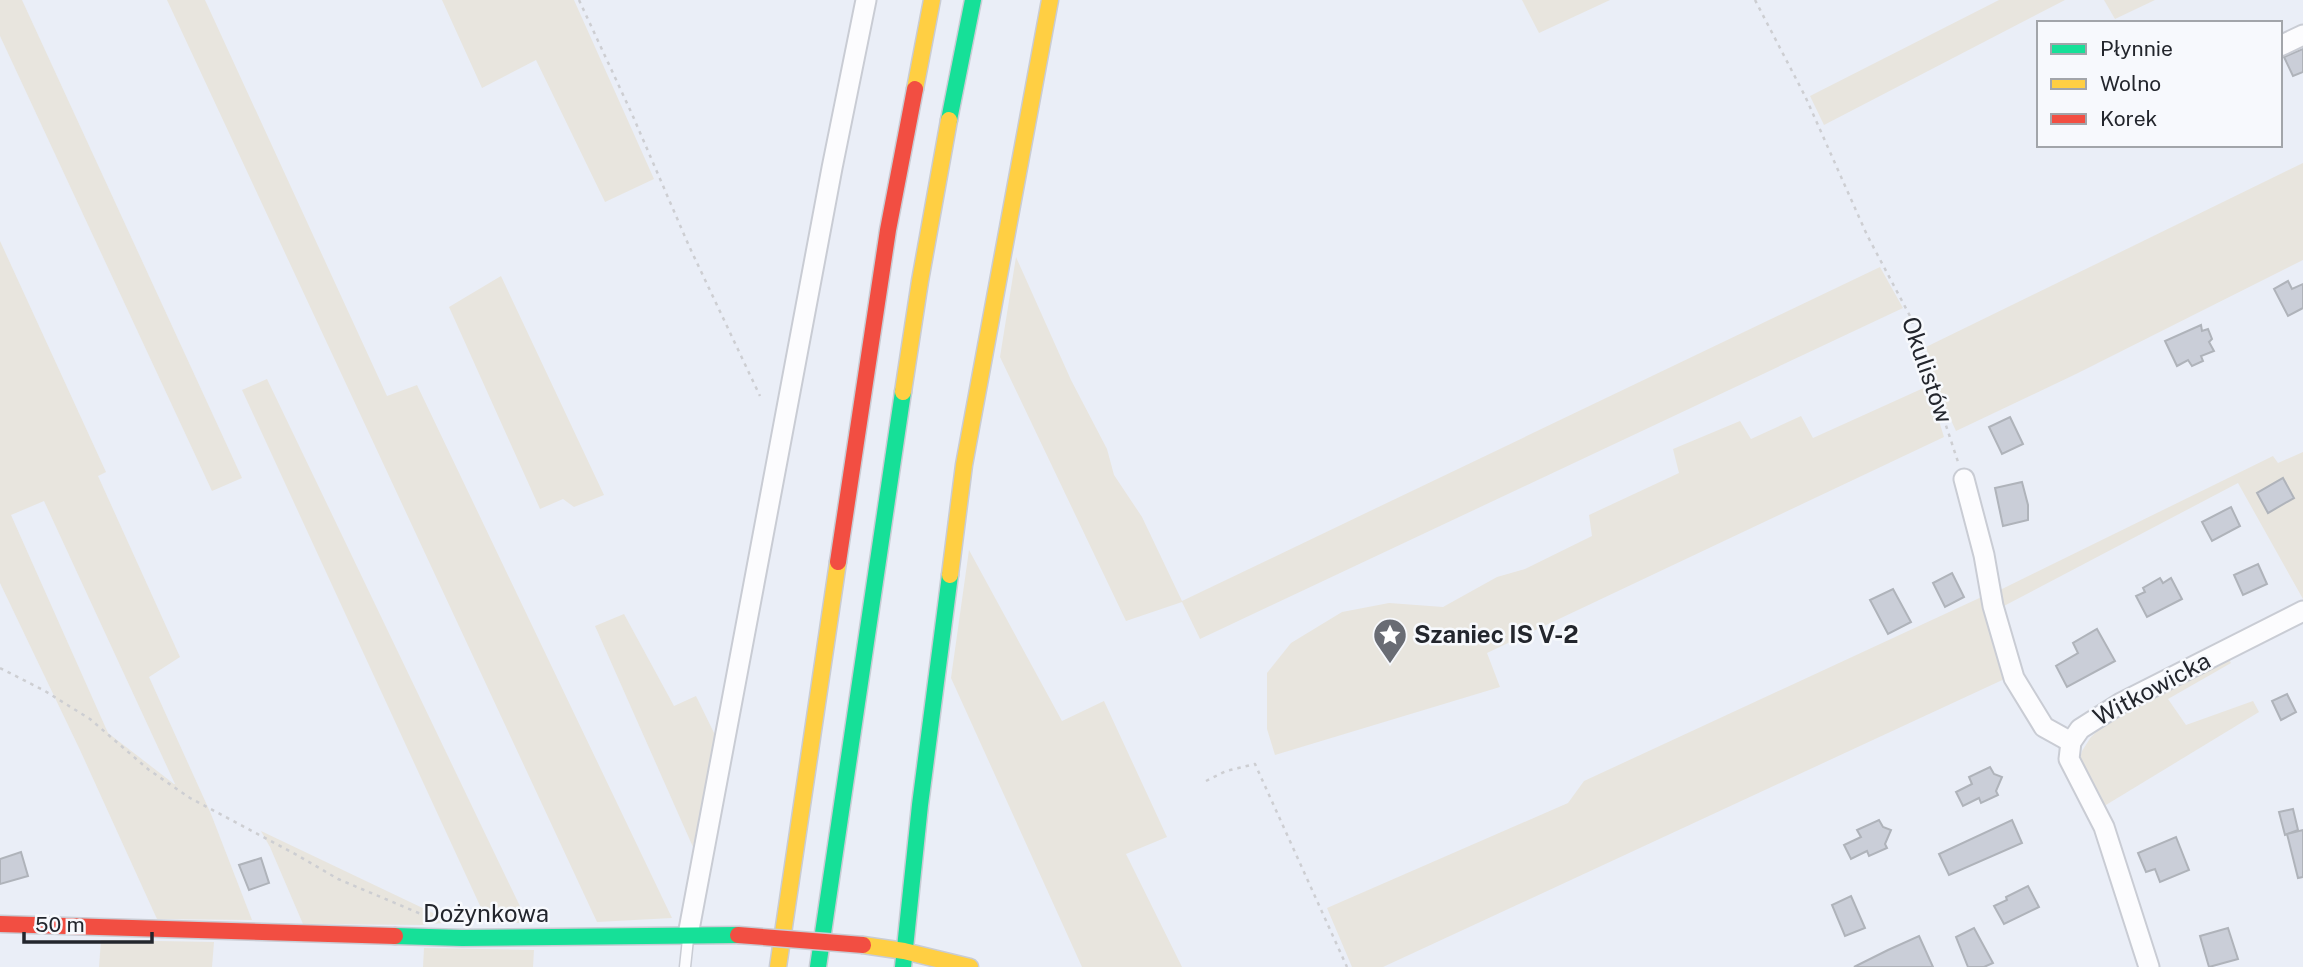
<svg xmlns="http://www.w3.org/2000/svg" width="2303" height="967" font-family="'Public Sans',sans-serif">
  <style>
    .green { fill: #e8e5de; fill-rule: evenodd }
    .building { fill: #caced8; stroke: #afb3ba; stroke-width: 2 }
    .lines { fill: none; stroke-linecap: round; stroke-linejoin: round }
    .lane-casing { stroke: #c9ccd4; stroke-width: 13 }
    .street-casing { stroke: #c9ccd4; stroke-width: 23 }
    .fast-casing { stroke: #c9ccd4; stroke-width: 19 }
    .slow-casing { stroke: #c9ccd4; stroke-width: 19 }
    .jam-casing { stroke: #c9ccd4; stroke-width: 19 }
    .path { stroke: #cdced2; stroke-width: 2.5; stroke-dasharray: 3.5 5; stroke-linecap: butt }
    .lane { stroke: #fcfcfe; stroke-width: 10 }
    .street { stroke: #fcfcfe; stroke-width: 19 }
    .fast { stroke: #16e098; stroke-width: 16 }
    .slow { stroke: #ffcf43; stroke-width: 16 }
    .jam { stroke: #f24e42; stroke-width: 16 }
    .jam-bridge-casing { stroke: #c9ccd4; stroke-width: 19; stroke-linecap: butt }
    .jam-bridge { stroke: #f24e42; stroke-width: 16 }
    .labels { text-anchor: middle; stroke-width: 5; stroke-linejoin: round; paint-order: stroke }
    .street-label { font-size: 24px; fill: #23262d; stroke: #f7f9fd }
    .poi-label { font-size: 24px; font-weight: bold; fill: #23262d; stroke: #f7f9fd; text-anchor: start }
  </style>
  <rect width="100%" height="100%" fill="#eaeef7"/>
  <g class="green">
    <path d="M0,0h22l220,478 -30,13 -212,-455z"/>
    <path d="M167,0h38l182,396 30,-11 255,533 -75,4z"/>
    <path d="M442,0h132l80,179 -49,23 -69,-142 -54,28z"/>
    <path d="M1522,0h88l-71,33z"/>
    <path d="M1999,0h66l-241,125 -14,-29z"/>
    <path d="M2104,0h51l-40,19z"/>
    <path d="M2303,163v97l-227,114 -120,57 -18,-39 -12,-45z"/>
    <path d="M0,241l106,231 -8,4 82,181 -31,20 62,137 41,106 -95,-1 -77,-169 -80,-167zM44,501l131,283h-1l-66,-51 -97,-218z"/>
    <path d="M1016,257l55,123 36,69 7,26 28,42 40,84 698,-334 23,41 -703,331 -18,-37 -56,19 -126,-264z"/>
    <path d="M501,276l103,219 -30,12 -11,-8 -23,10 -91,-202z"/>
    <path d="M267,379l261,544h-40l-246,-533z"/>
    <path d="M1928,386l16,51 -457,216 13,34 -225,68 -8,-26v-56l24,-30 51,-31 47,-9 54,4 54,-30 28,-8 67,-33 -3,-21 90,-42 -6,-24 67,-28 11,18 50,-23 12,22z"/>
    <path d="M2303,452v147l-65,-116 -236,124 -2,-17 273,-134 5,7z"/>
    <path d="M969,550l93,171 42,-20 63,136 -41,17 56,113h-100l-131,-289z"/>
    <path d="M1988,594l23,82 -628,291h-31l-25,-59 241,-105 16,-22z"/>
    <path d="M624,614l50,92 22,-10 20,41 -23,110 -98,-221z"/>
    <path d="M2227,656l4,7 -63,36 18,26 67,-24 6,11 -158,96 -22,-46 3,-11 9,-14 22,-21z"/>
    <path d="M261,831l191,91 -30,3 -119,-1 -33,-77z"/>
    <path d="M101,940l113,2 -2,25h-113z"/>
    <path d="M424,948l110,2 -1,17h-110z"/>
  </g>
  <g class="building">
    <path d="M2303,49v23l-10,4 -9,-19z"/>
    <path d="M2288,281l4,8 11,-5v24l-15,8 -14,-27z"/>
    <path d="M2201,325l1,6 6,-2 4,10 -3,3 5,9 -13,5 2,5 -11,5 -4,-6 -11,6 -12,-25z"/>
    <path d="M2010,417l13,27 -21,10 -13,-27z"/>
    <path d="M2283,478l11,20 -26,15 -11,-20z"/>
    <path d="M2022,482l6,23v15l-25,6 -8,-38z"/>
    <path d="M2231,507l9,19 -28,15 -10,-19z"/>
    <path d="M2258,564l9,20 -24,11 -9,-20z"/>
    <path d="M1952,573l12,24 -19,10 -12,-24z"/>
    <path d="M2160,578l3,5 8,-5 11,21 -35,18 -11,-21 9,-4 -2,-4z"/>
    <path d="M1893,589l18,33 -23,12 -18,-34z"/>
    <path d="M2097,629l18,32 -48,26 -11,-21 22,-13 -5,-10z"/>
    <path d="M2287,694l9,18 -15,8 -9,-19z"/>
    <path d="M1990,767l4,7 8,3 -6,14 2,4 -17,8 -2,-5 -16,8 -7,-14 16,-8 -3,-7z"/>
    <path d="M2293,809l5,21 -13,5 -6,-23z"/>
    <path d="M1879,820l4,7 8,3 -6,14 2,4 -18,8 -2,-5 -16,8 -7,-14 17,-8 -4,-7z"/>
    <path d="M2012,820l10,23 -73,32 -10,-21z"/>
    <path d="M2303,830v47l-5,1 -11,-44z"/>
    <path d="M2176,837l13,33 -29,12 -5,-13 -9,3 -8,-19z"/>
    <path d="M21,852l7,24 -28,8v-25z"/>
    <path d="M261,858l8,25 -20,7 -10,-25z"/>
    <path d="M2028,886l11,21 -35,17 -10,-18 13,-6 -1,-3z"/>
    <path d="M1851,896l14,32 -20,8 -13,-31z"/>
    <path d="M1974,928l19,35 -9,4h-16l-12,-30z"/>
    <path d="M2228,928l10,31 -29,8 -9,-31z"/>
    <path d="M1919,936l14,31h-79l34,-17z"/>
  </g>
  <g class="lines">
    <g class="lane-casing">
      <path id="lane" d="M685,967l3,-28"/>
    </g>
    <g class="street-casing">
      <g id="street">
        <path d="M2280,46l23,-11"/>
        <path d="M1964,479l20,76 9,51 21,72 30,49 27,15"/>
        <path d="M688,935l144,-767 34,-168"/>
        <path d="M2149,967l-45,-140 -35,-68 2,-17 9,-13 41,-26 182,-92"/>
      </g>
    </g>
    <g class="fast-casing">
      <g id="fast">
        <path d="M949,120l24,-120"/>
        <path d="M395,936l67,2 276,-3"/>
        <path d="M818,967l85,-575"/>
        <path d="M903,967l17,-162 30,-230"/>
      </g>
    </g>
    <g class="slow-casing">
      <g id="slow">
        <path d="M915,89l17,-89"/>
        <path d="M903,392l17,-111 29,-161"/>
        <path d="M950,575l14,-110 86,-465"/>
        <path d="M863,945l41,6 66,16"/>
        <path d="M778,967l60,-405"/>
      </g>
    </g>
    <g class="jam-casing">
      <g id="jam">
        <path d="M838,562l50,-332 27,-141"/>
        <path d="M0,924l395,12"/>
      </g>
    </g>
    <g class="path">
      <path d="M579,0l53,114 57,132 71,150"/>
      <path d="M1755,0l50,96 62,139 43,81 48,146"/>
      <path d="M0,668l45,23 45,28 59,51 41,28 107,57 41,24 83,35"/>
      <path d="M1206,781l20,-10 29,-7 92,203"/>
    </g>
    <use href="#lane" class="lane"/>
    <use href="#street" class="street"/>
    <use href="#fast" class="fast"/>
    <use href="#slow" class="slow"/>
    <use href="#jam" class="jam"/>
    <g class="jam-bridge-casing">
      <path id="jam-bridge" d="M738,935l125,10"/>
    </g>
    <use href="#jam-bridge" class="jam-bridge"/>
  </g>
  <defs>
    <g id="sight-pin" transform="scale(1.75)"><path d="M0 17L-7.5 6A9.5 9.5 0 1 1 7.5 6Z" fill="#696c74" stroke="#f7f9fd"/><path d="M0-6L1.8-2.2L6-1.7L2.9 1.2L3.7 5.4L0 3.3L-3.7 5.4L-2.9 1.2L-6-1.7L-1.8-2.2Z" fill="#fff"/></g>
  </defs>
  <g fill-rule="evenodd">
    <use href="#sight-pin" x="1390" y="635"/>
  </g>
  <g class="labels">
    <g class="street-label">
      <text transform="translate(1927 370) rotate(71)" y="8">Okulistów</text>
      <text transform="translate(2152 689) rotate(-28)" y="8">Witkowicka</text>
      <text x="486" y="922">Dożynkowa</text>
    </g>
    <g class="poi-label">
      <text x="1414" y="643">Szaniec IS V-2</text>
    </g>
  </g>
  <rect x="2037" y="21" width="245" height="126" fill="#f7f9fd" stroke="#a2a5aa" stroke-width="2"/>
  <rect x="2051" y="44" width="35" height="10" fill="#16e098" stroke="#a2a5aa" stroke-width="2"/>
  <text x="2100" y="56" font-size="21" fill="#23262d">Płynnie</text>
  <rect x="2051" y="79" width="35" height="10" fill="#ffcf43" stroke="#a2a5aa" stroke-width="2"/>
  <text x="2100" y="91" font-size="21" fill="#23262d">Wolno</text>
  <rect x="2051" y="114" width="35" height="10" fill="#f24e42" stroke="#a2a5aa" stroke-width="2"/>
  <text x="2100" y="126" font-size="21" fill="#23262d">Korek</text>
  <path d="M24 932v10h128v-10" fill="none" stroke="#23262d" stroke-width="3.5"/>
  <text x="35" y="932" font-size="21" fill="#23262d" stroke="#f7f9fd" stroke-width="5" paint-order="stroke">50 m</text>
</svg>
